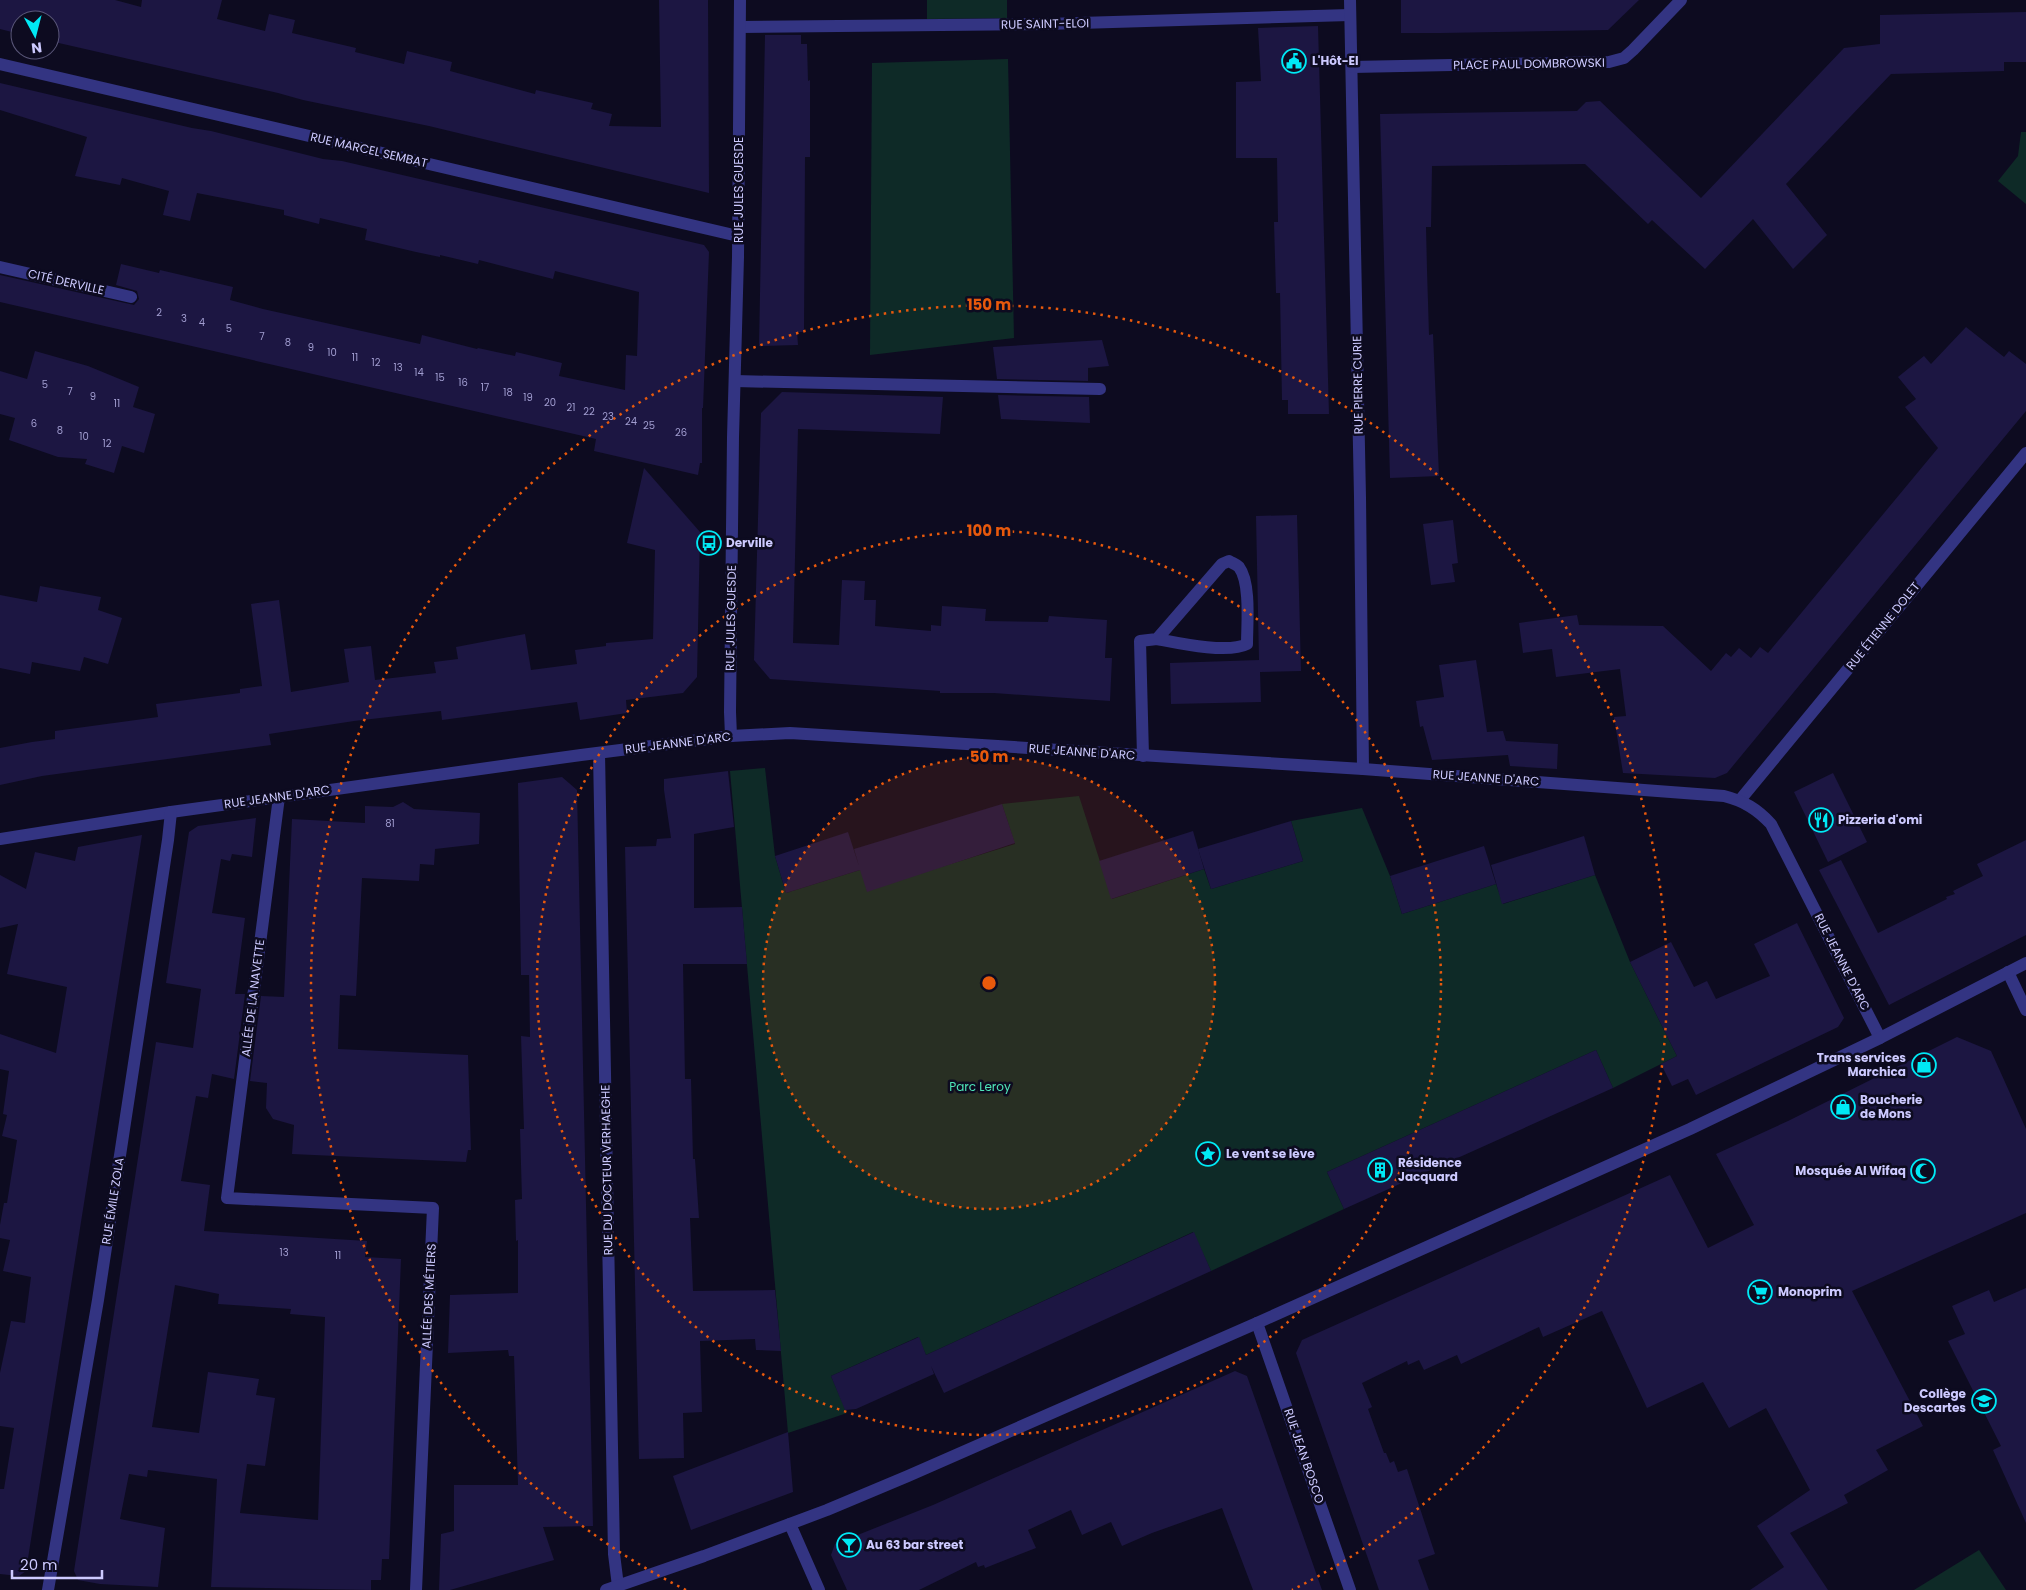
<svg xmlns="http://www.w3.org/2000/svg" width="2026" height="1590" font-family="Poppins,sans-serif">
  <style>
    .green { fill: #0e2a27 }
    .building { fill: #1c1642; fill-rule: evenodd }
    .lines { fill: none; stroke-linecap: round; stroke-linejoin: round }
    .pedestrian { stroke: #333482; stroke-width: 12 }
    .minor { stroke: #333482; stroke-width: 12 }
    .tertiary { stroke: #333482; stroke-width: 12 }
    .ring { fill: none; stroke: #e8590c; stroke-width: 2.5; stroke-dasharray: 2.5 5 }
    .labels { text-anchor: middle; stroke-width: 5; stroke-linejoin: round; paint-order: stroke }
    .number-label { font-size: 10px; fill: #a19dd0 }
    .street-label { font-size: 12px; fill: #cdcaff; stroke: #0d0b20 }
    .poi-label { font-size: 12px; font-weight: bold; fill: #cdcaff; stroke: #0d0b20; text-anchor: start }
    .park-label { font-size: 12px; fill: #4fe6b8; stroke: #0d0b20 }
    .centre { fill: #e8590c; stroke: #0d0b20; stroke-width: 2.5 }
    .ring-label { font-size: 15px; text-anchor: middle; font-weight: bold; fill: #e8590c; stroke: #0d0b20; stroke-width: 5; stroke-linejoin: round; paint-order: stroke }
  </style>
  <rect width="100%" height="100%" fill="#0d0b20"/>
  <g class="green">
    <path d="M927,0h80v18l-80,1z"/>
    <path d="M1008,59l6,279 -144,17 2,-292z"/>
    <path d="M2021,132h5v72l-28,-23 20,-25z"/>
    <path d="M765,768l10,88 11,37 74,-23 81,-3 74,-23 -13,-40 77,-8 33,103 92,-30 7,20 92,-28 -12,-40 71,-13 28,68 12,38 94,-30 7,20 92,-29 35,87 47,94 -64,32 -17,-38 -269,122 17,37 -133,62 -18,-39 -267,123 -8,-18 -87,39 16,37 -59,20 -58,-662z"/>
    <path d="M1979,1550l27,40h-92z"/>
  </g>
  <g class="building">
    <path d="M0,0h115l26,7 1,-7h80l-5,19 48,12 4,-17 26,6 -3,13 64,15 -1,4 49,12 3,-13 45,11 -2,9 85,23 1,-4 57,13 -2,6 21,5 -3,12 52,1 -2,-127h49l1,193 -280,-67 -126,-26 -25,-7 -228,-52v-21h-30v14l-20,-5z"/>
    <path d="M1401,0h238l-31,30 -167,3h-40z"/>
    <path d="M2026,12v50h-22v9l-113,3 -105,110 41,51 -34,34 -40,-50 -48,50 -53,-49 -4,4 -63,-60 -153,2 -1,61h-5l1,43 2,65 4,-1 6,142 -49,2 -10,-364 197,-3 9,-9 14,-1 101,97 143,-150 36,-4v-29z"/>
    <path d="M1318,26l11,388h-41v-14h-6l-2,-107h-4l-2,-71h4l-1,-64h-41v-76l25,-1 -3,-53z"/>
    <path d="M765,35h36v9h6l1,37 2,-1v77h-5l-1,175h-7l1,13 -39,1z"/>
    <path d="M0,83l192,45 19,3 112,28 19,2 362,84 5,7 -6,156h-1v55h-2l-2,12 -104,-24 2,-12 -596,-137v-27l134,30 5,-6 -2,-8 -21,-6 5,-21 38,9 1,-3 73,17 -3,13 33,9 157,35 2,-9 55,14 1,-1 37,8 1,-4 46,11 -3,13 66,14 1,-35 11,1 2,-64 -84,-21 -2,8 -74,-19 -1,4 -38,-9v2l-24,-5 -51,-12 2,-11 -47,-11 -1,6 -35,-9v-5l-87,-17 -7,28 -27,-6 6,-24 -47,-13 -2,7 -45,-9 12,-39 -87,-27z"/>
    <path d="M1966,327l38,30 5,-6 17,13v47l-299,362 -12,5 -92,-5 -9,-56 12,-1 -6,-47 -64,8 -4,-28 -29,4 -4,-30 58,-8 2,10 84,1 48,45 15,-18 5,4 8,-9 12,10 9,-11 8,6 170,-205 -33,-41 11,-8 -18,-22 26,-21 7,8z"/>
    <path d="M1102,340l7,26 -21,2v13l-91,-2 -4,-32z"/>
    <path d="M35,351l53,15 51,21 -6,20 22,7 -11,39 -22,-7 -8,27 -29,-9 2,-5 -29,-2 -49,-17 6,-22 -15,-4v-43l27,8z"/>
    <path d="M782,392l161,5 -3,37 -142,-5 -5,214 46,2 3,-65 23,1 -1,19h12l-1,26 56,5v-6l10,1 1,-20 44,3 -1,12 63,1 1,-6 58,4 -2,38h7l-2,43 -116,-8h-54v-2l-170,-12 -16,-19 7,-247z"/>
    <path d="M998,395l91,2 1,26 -89,-4z"/>
    <path d="M644,468l56,64 -3,145 -14,16 -57,7 1,13 -47,7 -3,-18 -135,18 -1,-9 -87,10 -85,13 2,11 -229,31 -42,9v-37l32,-6 23,-3v-8l103,-14 -2,-13 84,-11v-4l22,-3 -11,-82 28,-4 12,92 58,-10 -5,-33 27,-3 4,34 61,-7 -2,-11 24,-3 -2,-12 69,-13 6,36 46,-6 -2,-14 31,-4v-3l47,-4 2,-89 -28,-7z"/>
    <path d="M1297,515l4,156 -41,1 1,30 -90,2 -1,-41 89,-3 -3,-144z"/>
    <path d="M1453,520l5,43 -6,1 3,18 -24,3 -8,-61z"/>
    <path d="M40,586l61,11 -3,13 24,8 -14,46 -24,-7 -4,14 -48,-9 -2,12 -30,-6v-73l37,7z"/>
    <path d="M1476,660l11,72 16,-1 3,10 52,3 -1,25 -47,-3 -2,-11 -76,5 -9,-34 -3,1 -4,-26 28,-4 -5,-32z"/>
    <path d="M728,771l6,56 -40,7v74l48,-1 5,57h-64l2,115h6l2,80h2l4,59h-9l3,73 82,-1 6,61 -25,-1 -1,-11 -55,2 2,71 -19,1 1,45 -45,1 -14,-612 31,-1 1,-7 14,-1 -7,-48v-11z"/>
    <path d="M1833,773l34,69 -39,20 -34,-70z"/>
    <path d="M562,777l15,13 16,736 -50,1 11,33 -104,30h-11l2,-56 13,-3v-46h64l-4,-129h-5l-1,-6 -60,3 2,-58 68,-2v-53l-2,1 -1,-41 7,-1 -2,-70h4l-3,-93 9,1 -1,-62h-8l-3,-192z"/>
    <path d="M403,802l11,7 66,4 -1,31 -44,5 -1,16 -14,-1 -1,17 -57,-3 -6,118 -16,-1 -2,54 130,6 3,95h-3l-2,12 -174,-8 2,-29 -21,-6 -7,-11 1,-25 -17,-2 11,-85 23,1 8,-178 73,4v-17l28,1z"/>
    <path d="M1002,804l13,39 -148,49 -7,-22 -74,23 -11,-37 73,-24 11,34 -5,-17z"/>
    <path d="M256,818l-4,39 -20,-3 -2,7 -9,-2 -9,54 33,5 -10,76h10l-11,85 -22,-5 -4,24 -12,-2 -15,85 29,4 -6,46 163,10 -2,16 36,2 -12,300h-7l-1,21h-10v10l-160,-3 6,-108 -69,-9 -1,7 -18,-3 -9,45 45,9 -7,59 -58,-3 -22,-4 -4,-9 82,-529 37,6 8,-59 -35,-6 23,-151 9,-6zM175,1285l44,9 -1,10 73,5 -1,5 35,3 -7,203 -78,-7 7,-49 18,2 10,-68 -19,-3 3,-16 -51,-7 -9,61 -47,-6z"/>
    <path d="M1291,821l12,40 -92,28 -13,-40z"/>
    <path d="M1193,831l11,38 -93,30 -12,-38z"/>
    <path d="M142,835l-116,736 -7,5 -19,-2v-85h4l10,-61 -14,-2v-53l11,-52 14,2 6,-46 -28,-6 7,-31 -10,-2v-13l4,-22h3l10,-63 -15,-4 5,-21 -4,-1 6,-43 -9,-2v-35l56,19 11,-66 -60,-13 11,-50 -18,4v-53l26,14 9,-37 40,9 3,-14z"/>
    <path d="M1584,836l11,39 -93,29 -11,-39z"/>
    <path d="M2026,840v95l-137,70 -70,-135 22,-10 37,73 69,-34 -1,-2 9,-3 -2,-3 30,-15 -6,-12z"/>
    <path d="M1484,846l12,38 -94,30 -12,-38z"/>
    <path d="M1797,923l47,95 -6,9 -142,68 -8,-16 -16,7 -11,-22 16,-8 -47,-94 41,-20 23,45 13,-6 9,18 54,-23 -16,-32z"/>
    <path d="M1957,1037l34,14 35,78v84l-174,78 71,135 -47,24 12,20 -44,25 4,8 -58,30 38,57h-78l34,-23 -27,-41 53,-36 -44,-82 -37,20 -26,-46 -56,26 -45,-97 -59,26 -4,-10 -78,37 -4,-9 -33,15 -5,-10 -11,5 -1,-4 -45,22 10,24 -4,2 16,44h2l4,10 4,-2 4,11 9,-3 28,85 -17,6 11,30h-50l-83,-237 6,-13 368,-165 38,73 46,-23 -38,-71 72,-33z"/>
    <path d="M1596,1050l17,38 -269,121 -17,-37z"/>
    <path d="M1194,1232l17,39 -267,122 -13,-27 3,8 -78,35 -11,1 -14,-34 88,-39 7,18z"/>
    <path d="M2026,1288v235l-33,-73 8,-4 -53,-105 17,-7 -13,-28 37,-16 5,12z"/>
    <path d="M1235,1371l12,5 75,214h-69l-31,-82 -70,25 -30,13 -11,-24 -29,13 -11,-25 -43,20 8,18 -51,20 -1,-3 -6,2 -2,-5 -57,28h-72l-16,-35 4,-11 98,-39z"/>
    <path d="M788,1432l5,60 -102,38 -18,-54z"/>
  </g>
  <g class="lines">
    <path class="pedestrian" d="M740,27l306,-3 304,-9"/>
    <g class="minor">
      <path d="M1350,0l10,497 3,272"/>
      <path d="M0,64l738,172"/>
      <path d="M1352,67l257,-5 15,-4 9,-8 48,-50"/>
      <path d="M0,267l131,30"/>
      <path d="M735,381l365,8"/>
      <path d="M731,736l-1,-24 3,-275 5,-180 2,-257"/>
      <path d="M599,753l15,801 4,32"/>
      <path d="M1143,756l-3,-115 17,-2 65,-75 7,-3c3,2 7,3 10,6 12,16 8,58 8,77 -19,10 -69,-1 -90,-5"/>
      <path d="M279,797l-52,401 206,10 -17,382"/>
      <path d="M1740,800l286,-347"/>
      <path d="M0,839l171,-27 410,-57 150,-19 59,-3 573,36 361,27c20,5 33,13 47,28l109,214"/>
      <path d="M2008,972l18,38"/>
      <path d="M1257,1323l93,267"/>
      <path d="M48,1590l50,-290 70,-460 3,-28"/>
    </g>
    <g class="tertiary">
      <path d="M790,1524l29,66"/>
      <path d="M606,1590l98,-34 123,-46 81,-34 349,-153 433,-194 190,-91 146,-75"/>
    </g>
  </g>
  <circle cx="989" cy="983" r="226" fill="#e8590c" fill-opacity=".12"/>
  <g class="ring">
    <circle cx="989" cy="983" r="226"/>
    <circle cx="989" cy="983" r="452"/>
    <path d="M686 1590A678 678 0 1 1 1292 1590"/>
  </g>
  <defs>
    <g id="civic-ring" transform="scale(1.25)"><circle r="9.5" fill="#0d0b20" stroke="#00e9f5" stroke-width="1.5"/><path d="M-.6-6.5H3V-4.5H.6V-3L4-1V1h2V6H-6V1h2V-1L-.6-3ZM-1.2 2.5V6h2.4V2.5Z" fill="#00e9f5"/></g>
    <g id="bus-ring" transform="scale(1.25)"><circle r="9.5" fill="#0d0b20" stroke="#00e9f5" stroke-width="1.5"/><path d="M-5-6H5V4H4V6H2V4H-2V6H-4V4H-5ZM-3.5-4V0h7V-4ZM-3.5 1.2v1.5H-2V1.2ZM2 1.2v1.5H3.5V1.2Z" fill="#00e9f5"/></g>
    <g id="restaurant-ring" transform="scale(1.25)"><circle r="9.5" fill="#0d0b20" stroke="#00e9f5" stroke-width="1.5"/><path d="M-5-6h1v4h1v-4h1v4h1v-4h1v5L-1.5 .5V6h-2V.5L-5-1ZM5-6V6H3V1.5H1.5Q1.5-4 5-6Z" fill="#00e9f5"/></g>
    <g id="shop-ring" transform="scale(1.25)"><circle r="9.5" fill="#0d0b20" stroke="#00e9f5" stroke-width="1.5"/><path d="M-5-2.5h2.3a2.7 3.5 0 0 1 5.4 0H5L5.5 6h-11ZM-1.5-2.5h3a1.5 2.3 0 0 0-3 0Z" fill="#00e9f5"/></g>
    <g id="sight-ring" transform="scale(1.25)"><circle r="9.5" fill="#0d0b20" stroke="#00e9f5" stroke-width="1.5"/><path d="M0-6L1.8-2.2L6-1.7L2.9 1.2L3.7 5.4L0 3.3L-3.7 5.4L-2.9 1.2L-6-1.7L-1.8-2.2Z" fill="#00e9f5"/></g>
    <g id="building-ring" transform="scale(1.25)"><circle r="9.5" fill="#0d0b20" stroke="#00e9f5" stroke-width="1.5"/><path d="M-4-6H4V6H1V3H-1V6H-4ZM-2.5-4.3h1.7v1.8h-1.7ZM.8-4.3h1.7v1.8H.8ZM-2.5-1h1.7V.8h-1.7ZM.8-1h1.7V.8H.8Z" fill="#00e9f5"/></g>
    <g id="mosque-ring" transform="scale(1.25)"><circle r="9.5" fill="#0d0b20" stroke="#00e9f5" stroke-width="1.5"/><path d="M3.5-4.9A6 6 0 1 0 3.5 4.9A5 5 0 1 1 3.5-4.9Z" fill="#00e9f5"/></g>
    <g id="supermarket-ring" transform="scale(1.25)"><circle r="9.5" fill="#0d0b20" stroke="#00e9f5" stroke-width="1.5"/><path d="M-6-5.5h2.5l.6 2H6L4.5 2H-2.5L-4.4-4H-6ZM-1.5 3.2a1.3 1.3 0 1 0 .1 0ZM3 3.2a1.3 1.3 0 1 0 .1 0Z" fill="#00e9f5"/></g>
    <g id="school-ring" transform="scale(1.25)"><circle r="9.5" fill="#0d0b20" stroke="#00e9f5" stroke-width="1.5"/><path d="M0-5L7-2L0 1L-7-2ZM-4 1L0 2.5L4 1V4Q0 6-4 4Z" fill="#00e9f5"/></g>
    <g id="bar-ring" transform="scale(1.25)"><circle r="9.5" fill="#0d0b20" stroke="#00e9f5" stroke-width="1.5"/><path d="M-6-5H6L.8 .8V4.5H3.5V6h-7V4.5H-.8V.8Z" fill="#00e9f5"/></g>
  </defs>
  <g fill-rule="evenodd">
    <use href="#civic-ring" x="1294" y="61"/>
    <use href="#bus-ring" x="709" y="543"/>
    <use href="#restaurant-ring" x="1821" y="820"/>
    <use href="#shop-ring" x="1924" y="1065"/>
    <use href="#shop-ring" x="1843" y="1107"/>
    <use href="#sight-ring" x="1208" y="1154"/>
    <use href="#building-ring" x="1380" y="1170"/>
    <use href="#mosque-ring" x="1923" y="1171"/>
    <use href="#supermarket-ring" x="1760" y="1292"/>
    <use href="#school-ring" x="1984" y="1401"/>
    <use href="#bar-ring" x="849" y="1545"/>
  </g>
  <g class="labels">
    <g class="number-label">
      <text x="159" y="316">2</text>
      <text x="184" y="322">3</text>
      <text x="202" y="326">4</text>
      <text x="229" y="332">5</text>
      <text x="262" y="340">7</text>
      <text x="288" y="346">8</text>
      <text x="311" y="351">9</text>
      <text x="332" y="356">10</text>
      <text x="355" y="361">11</text>
      <text x="376" y="366">12</text>
      <text x="398" y="371">13</text>
      <text x="419" y="376">14</text>
      <text x="440" y="381">15</text>
      <text x="463" y="386">16</text>
      <text x="45" y="388">5</text>
      <text x="485" y="391">17</text>
      <text x="70" y="395">7</text>
      <text x="508" y="396">18</text>
      <text x="93" y="400">9</text>
      <text x="528" y="401">19</text>
      <text x="550" y="406">20</text>
      <text x="117" y="407">11</text>
      <text x="571" y="411">21</text>
      <text x="589" y="415">22</text>
      <text x="608" y="420">23</text>
      <text x="631" y="425">24</text>
      <text x="34" y="427">6</text>
      <text x="649" y="429">25</text>
      <text x="60" y="434">8</text>
      <text x="681" y="436">26</text>
      <text x="84" y="440">10</text>
      <text x="107" y="447">12</text>
      <text x="390" y="827">81</text>
      <text x="284" y="1256">13</text>
      <text x="338" y="1259">11</text>
    </g>
    <g class="street-label">
      <text transform="translate(1045 24) rotate(-1)" y="4">RUE SAINT-ELOI</text>
      <text transform="translate(1529 64) rotate(-1)" y="4">PLACE PAUL DOMBROWSKI</text>
      <text transform="translate(369 150) rotate(13)" y="4">RUE MARCEL SEMBAT</text>
      <text transform="translate(739 190) rotate(-90)" y="4">RUE JULES GUESDE</text>
      <text transform="translate(66 282) rotate(13)" y="4">CITÉ DERVILLE</text>
      <text transform="translate(1358 385) rotate(-91)" y="4">RUE PIERRE CURIE</text>
      <text transform="translate(731 618) rotate(-89)" y="4">RUE JULES GUESDE</text>
      <text transform="translate(1883 626) rotate(-51)" y="4">RUE ÉTIENNE DOLET</text>
      <text transform="translate(678 743) rotate(-7)" y="4">RUE JEANNE D'ARC</text>
      <text transform="translate(1082 752) rotate(4)" y="4">RUE JEANNE D'ARC</text>
      <text transform="translate(1486 778) rotate(4)" y="4">RUE JEANNE D'ARC</text>
      <text transform="translate(277 797) rotate(-8)" y="4">RUE JEANNE D'ARC</text>
      <text transform="translate(1842 962) rotate(63)" y="4">RUE JEANNE D'ARC</text>
      <text transform="translate(253 998) rotate(-83)" y="4">ALLÉE DE LA NAVETTE</text>
      <text transform="translate(607 1170) rotate(-91)" y="4">RUE DU DOCTEUR VERHAEGHE</text>
      <text transform="translate(113 1201) rotate(-81)" y="4">RUE ÉMILE ZOLA</text>
      <text transform="translate(429 1296) rotate(-87)" y="4">ALLÉE DES MÉTIERS</text>
      <text transform="translate(1304 1456) rotate(71)" y="4">RUE JEAN BOSCO</text>
    </g>
    <g class="poi-label">
      <text x="1312" y="65">L'Hôt-El</text>
      <text x="726" y="547">Derville</text>
      <text x="1838" y="824">Pizzeria d'omi</text>
      <text x="1906" y="1062" text-anchor="end">Trans services<tspan x="1906" dy="14">Marchica</tspan></text>
      <text x="1860" y="1104">Boucherie<tspan x="1860" dy="14">de Mons</tspan></text>
      <text x="1226" y="1158">Le vent se lève</text>
      <text x="1398" y="1167">Résidence<tspan x="1398" dy="14">Jacquard</tspan></text>
      <text x="1906" y="1175" text-anchor="end">Mosquée Al Wifaq</text>
      <text x="1778" y="1296">Monoprim</text>
      <text x="1966" y="1398" text-anchor="end">Collège<tspan x="1966" dy="14">Descartes</tspan></text>
      <text x="866" y="1549">Au 63 bar street</text>
    </g>
    <g class="park-label">
      <text x="980" y="1091">Parc Leroy</text>
    </g>
  </g>
  <circle cx="989" cy="983" r="8" class="centre"/>
  <g class="ring-label">
    <text x="989" y="310">150 m</text>
    <text x="989" y="536">100 m</text>
    <text x="989" y="762">50 m</text>
  </g>
  <g transform="translate(35 35) rotate(173)"><circle r="24" fill="#0d0b20" stroke="#5a5779"/>
  <path d="M0-4L9 19L0 12L-9 19Z" fill="#00e9f5"/>
  <text y="-8" font-size="14" font-weight="bold" text-anchor="middle" fill="#cdcaff">N</text>
  </g>
  <path d="M12 1570v8h90v-8" fill="none" stroke="#cdcaff" stroke-width="2.5"/>
  <text x="20" y="1570" font-size="15" fill="#cdcaff" stroke="#0d0b20" stroke-width="4" paint-order="stroke">20 m</text>
</svg>
